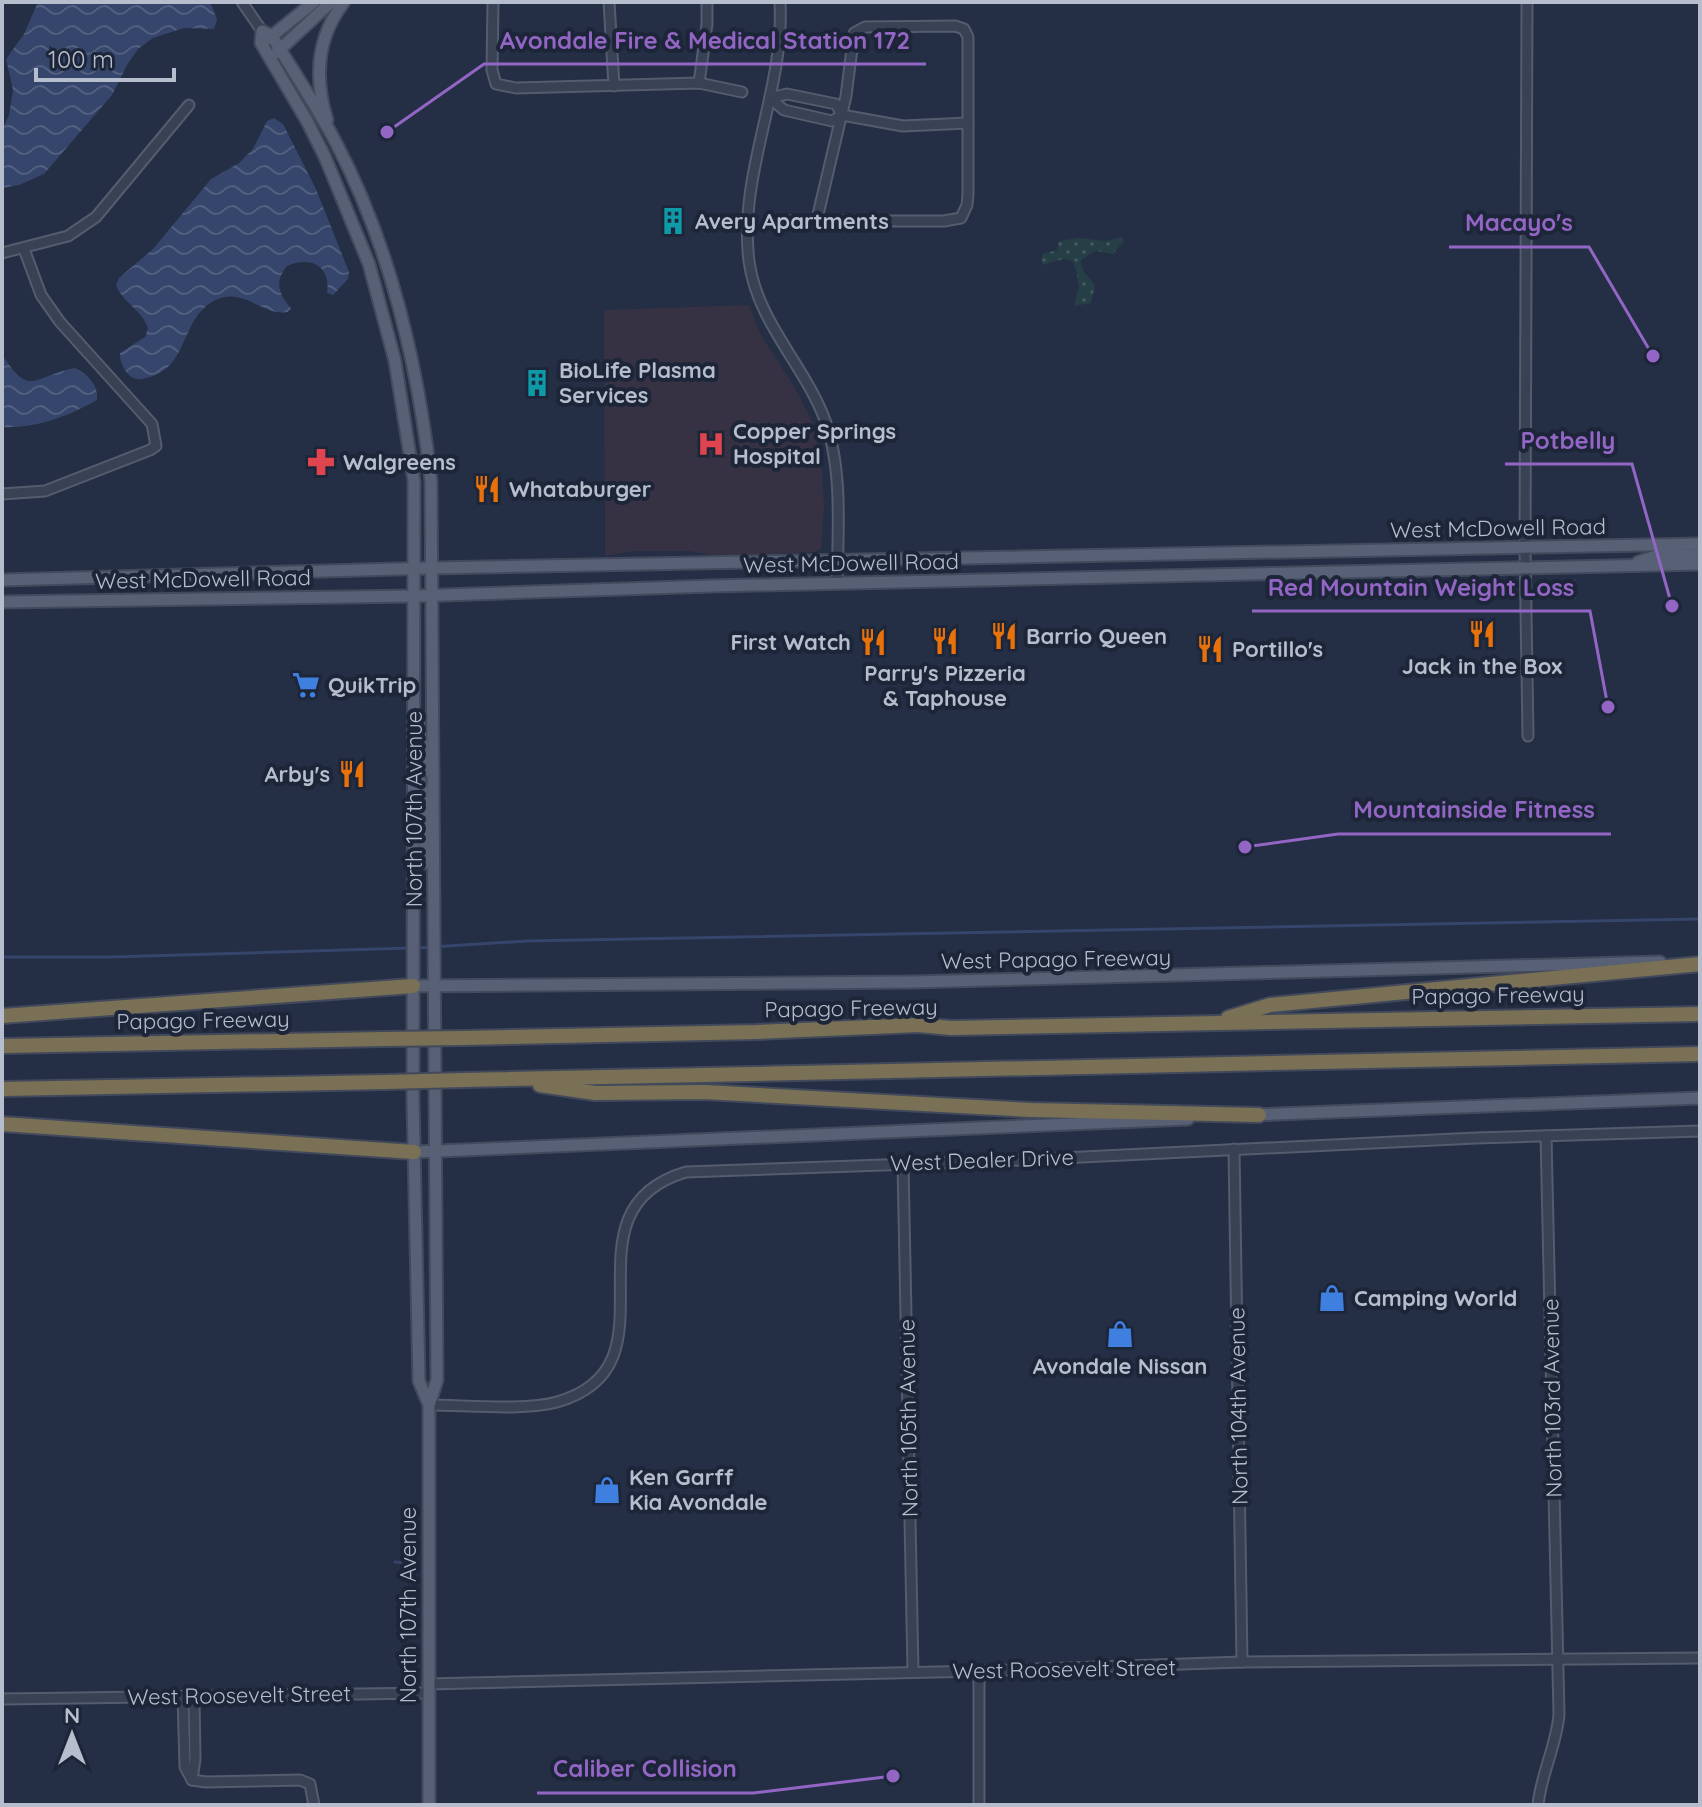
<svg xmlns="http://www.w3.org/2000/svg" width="1702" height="1807" font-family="Quicksand,sans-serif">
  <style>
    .medical { fill: #363244 }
    .grass { fill: url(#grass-dots) }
    .water { fill: url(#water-waves) }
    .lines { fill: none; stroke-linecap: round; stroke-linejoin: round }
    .stream { stroke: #35456b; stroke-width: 3 }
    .minor-casing { stroke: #545c6e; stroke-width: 13 }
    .major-casing { stroke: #434a5d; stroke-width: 15 }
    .highway-casing { stroke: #41495b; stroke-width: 18 }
    .minor { stroke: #394154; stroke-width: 9 }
    .major { stroke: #576074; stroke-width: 11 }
    .highway { stroke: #7a7055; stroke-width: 14 }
    .highway-bridge-casing { stroke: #41495b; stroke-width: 18; stroke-linecap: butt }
    .highway-bridge { stroke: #7a7055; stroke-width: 14 }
    .labels { text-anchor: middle; stroke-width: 8; stroke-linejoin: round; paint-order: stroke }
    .poi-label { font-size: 22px; font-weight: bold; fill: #b6bdcd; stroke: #1d2639; text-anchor: start }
    .street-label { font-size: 22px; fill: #b6bdcd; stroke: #1d2639 }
    .leader { fill: none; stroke: #9366c5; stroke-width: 3 }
    .callout-dot { fill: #9366c5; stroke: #1d2639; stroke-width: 3 }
    .callout-label { font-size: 24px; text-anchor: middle; font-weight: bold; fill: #9366c5; stroke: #1d2639; stroke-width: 8; stroke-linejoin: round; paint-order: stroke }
  </style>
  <defs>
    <pattern id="grass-dots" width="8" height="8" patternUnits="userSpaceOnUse" patternTransform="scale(2)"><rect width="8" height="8" fill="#263e45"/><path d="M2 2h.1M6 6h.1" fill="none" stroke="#43585f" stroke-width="1.8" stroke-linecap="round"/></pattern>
    <pattern id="water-waves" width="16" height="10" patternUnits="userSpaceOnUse" patternTransform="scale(2)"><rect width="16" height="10" fill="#35456b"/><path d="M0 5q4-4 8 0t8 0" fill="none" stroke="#505e7f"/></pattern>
  </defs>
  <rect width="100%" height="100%" fill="#242e44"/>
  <path class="medical" d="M749,305l11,28 36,57 17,33 9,41 2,43 -3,42 -7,3 -92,4 -34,-5h-54l-29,5 -1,-246z"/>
  <path class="grass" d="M1122,237l2,4 -11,13c-19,-2 -14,-8 -32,7l1,8 13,16 -4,18 -17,3 5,-18 -3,-19 -4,-8 -9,-2 -21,6v-11l15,-4 2,-9 20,-3 27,3z"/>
  <g class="water">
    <path d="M38,2h172l7,17 -3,10 -30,-1 -31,10 -15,11 -11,16 -15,30 -68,79 -25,11 -17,3v-58l7,-15 4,-25 -7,-31 18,-25z"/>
    <path d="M274,118l9,6 33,65 33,83 -1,7 -15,16 -6,-2c4,-28 -17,-37 -40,-27 -13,16 -8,29 4,42l-3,4c-26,4 -43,-24 -70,-13 -39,16 -27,70 -72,79 -7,2 -11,2 -17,-3 -6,-6 -9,-14 -9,-22l25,-16 3,-9c-6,-18 -26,-26 -32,-43l3,-7 34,-29 58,-70 28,-16 14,-14 14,-28z"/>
    <path d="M2,354c28,45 31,22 73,14 12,6 24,17 22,32 -28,16 -62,29 -95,27z"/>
  </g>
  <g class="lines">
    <g class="stream">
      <path d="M1574,581l1,16"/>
      <path d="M416,948l111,-7 1173,-22"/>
      <path d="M2,957h110l297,-9"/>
      <path d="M395,1562l13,1"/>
    </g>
    <g class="minor-casing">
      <g id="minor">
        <path d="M242,2l20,29"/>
        <path d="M493,2l-1,68 4,14 20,4 183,-5 43,9"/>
        <path d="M609,2l5,84"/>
        <path d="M780,2c5,88 -42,171 -31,259 8,61 55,103 76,159 18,50 13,112 12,164"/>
        <path d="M1527,2l-2,546 3,188"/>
        <path d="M699,83l8,-59v-22"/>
        <path d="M770,98l14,12 48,11 10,-6 61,11 65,-3"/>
        <path d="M770,98l17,-4 49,10 6,11"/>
        <path d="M778,221h166l17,-3 6,-13 1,-11v-157l-4,-8 -9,-3 -90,1 -11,6 -8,63 -30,127"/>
        <path d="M2,253l66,-17 28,-19 93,-112"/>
        <path d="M2,494l43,-3 105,-41 6,-4 -4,-22 -92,-102 -19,-27 -17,-46"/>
        <path d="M1234,1149l8,513"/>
        <path d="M903,1163l10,509"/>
        <path d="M429,1405c35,0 96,6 128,-3 129,-36 -3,-191 129,-230l312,-11 478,-23 224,-7"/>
        <path d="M979,1671v134"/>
        <path d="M428,1684l551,-13 263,-9 458,-4"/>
        <path d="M183,1696l2,71 7,13 3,-21 -1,-63"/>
        <path d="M2,1699l426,-6"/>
        <path d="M192,1780l14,2 94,-2 10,4 4,21"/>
        <path d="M1538,1805c3,-31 18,-58 21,-90l-13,-579"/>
      </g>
    </g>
    <g class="major-casing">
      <g id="major">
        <path d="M268,39l46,-37"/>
        <path d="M276,53l55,-51"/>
        <path d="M327,120c-13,-42 -11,-82 17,-118"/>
        <path d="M1638,562l21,-7h41"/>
        <path d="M2,580l431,-12 1267,-24"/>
        <path d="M2,602l413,-6 297,-10 988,-22"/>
        <path d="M419,720l5,46 9,8"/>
        <path d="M414,775l6,6 2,7 4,75"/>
        <path d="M413,986l499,-4 748,-20"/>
        <path d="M1253,1115l447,-17"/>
        <path d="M414,1152l774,-33"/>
        <path d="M429,1405l-10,-24 -6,-281 1,-619 -19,-120 -26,-97 -44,-107 -18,-36 -46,-78 1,-12 10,5c21,35 44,69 63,105 55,104 83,224 96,340l6,899 -8,25v400"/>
      </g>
    </g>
    <g class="highway-casing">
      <g id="highway">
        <path d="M2,1016l411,-30"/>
        <path d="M1228,1018l42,-13 430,-41"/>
        <path d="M464,1038l293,-6 161,-7 33,3 749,-14"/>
        <path d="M2,1046l382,-7"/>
        <path d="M464,1080l1236,-26"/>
        <path d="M540,1085l55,8 109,-1 327,18 228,5"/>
        <path d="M2,1089l383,-7"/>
        <path d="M2,1124l412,28"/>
      </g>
    </g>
    <use href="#minor" class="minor"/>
    <use href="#major" class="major"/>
    <use href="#highway" class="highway"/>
    <g class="highway-bridge-casing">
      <g id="highway-bridge">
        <path d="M384,1039l80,-1"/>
        <path d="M385,1082l79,-2"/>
      </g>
    </g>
    <use href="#highway-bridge" class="highway-bridge"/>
  </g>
  <defs>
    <g id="building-bare" transform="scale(2.16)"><path d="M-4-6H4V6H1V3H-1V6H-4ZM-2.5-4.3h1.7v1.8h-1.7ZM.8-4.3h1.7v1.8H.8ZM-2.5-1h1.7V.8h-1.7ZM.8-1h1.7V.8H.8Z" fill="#0f9aa8" stroke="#1d2639" stroke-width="2.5" paint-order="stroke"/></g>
    <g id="hospital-bare" transform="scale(2.16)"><path d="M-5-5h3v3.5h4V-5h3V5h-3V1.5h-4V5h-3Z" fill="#e0444e" stroke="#1d2639" stroke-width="2.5" paint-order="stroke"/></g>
    <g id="pharmacy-bare" transform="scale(2.16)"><path d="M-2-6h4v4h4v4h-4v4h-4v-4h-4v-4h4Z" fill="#e0444e" stroke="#1d2639" stroke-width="2.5" paint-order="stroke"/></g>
    <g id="restaurant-bare" transform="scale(2.16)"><path d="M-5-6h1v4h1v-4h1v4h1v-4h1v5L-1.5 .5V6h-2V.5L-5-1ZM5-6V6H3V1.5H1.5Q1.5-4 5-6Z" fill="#e8710a" stroke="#1d2639" stroke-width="2.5" paint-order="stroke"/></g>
    <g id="supermarket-bare" transform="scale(2.16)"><path d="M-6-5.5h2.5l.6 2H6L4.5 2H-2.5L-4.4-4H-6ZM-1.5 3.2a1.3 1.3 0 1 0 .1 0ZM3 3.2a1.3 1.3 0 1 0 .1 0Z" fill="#3f7fe0" stroke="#1d2639" stroke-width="2.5" paint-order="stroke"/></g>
    <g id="shop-bare" transform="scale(2.16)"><path d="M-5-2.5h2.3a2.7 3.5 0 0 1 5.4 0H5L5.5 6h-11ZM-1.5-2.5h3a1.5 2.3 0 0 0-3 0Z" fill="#3f7fe0" stroke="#1d2639" stroke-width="2.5" paint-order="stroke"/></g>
  </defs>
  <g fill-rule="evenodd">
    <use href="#building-bare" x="673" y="221"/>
    <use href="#building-bare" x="537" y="383"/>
    <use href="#hospital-bare" x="711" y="444"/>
    <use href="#pharmacy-bare" x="321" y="462"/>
    <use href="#restaurant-bare" x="487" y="489"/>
    <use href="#restaurant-bare" x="1482" y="634"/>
    <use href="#restaurant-bare" x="1004" y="636"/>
    <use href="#restaurant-bare" x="945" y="641"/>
    <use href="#restaurant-bare" x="873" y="642"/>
    <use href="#restaurant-bare" x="1210" y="649"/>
    <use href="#supermarket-bare" x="306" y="685"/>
    <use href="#restaurant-bare" x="352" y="774"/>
    <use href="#shop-bare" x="1332" y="1298"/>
    <use href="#shop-bare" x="1120" y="1334"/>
    <use href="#shop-bare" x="607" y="1490"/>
  </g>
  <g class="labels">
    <g class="poi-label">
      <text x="695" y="229">Avery Apartments</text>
      <text x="559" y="378">BioLife Plasma<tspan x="559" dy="25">Services</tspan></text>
      <text x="733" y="439">Copper Springs<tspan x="733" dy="25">Hospital</tspan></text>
      <text x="343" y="470">Walgreens</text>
      <text x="509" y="497">Whataburger</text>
      <text x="1026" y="644">Barrio Queen</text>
      <text x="851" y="650" text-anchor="end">First Watch</text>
      <text x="1232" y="657">Portillo's</text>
      <text x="1482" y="674" text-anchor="middle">Jack in the Box</text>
      <text x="945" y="681" text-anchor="middle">Parry's Pizzeria<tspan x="945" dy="25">&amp; Taphouse</tspan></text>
      <text x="328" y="693">QuikTrip</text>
      <text x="330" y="782" text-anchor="end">Arby's</text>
      <text x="1354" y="1306">Camping World</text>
      <text x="1120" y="1374" text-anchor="middle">Avondale Nissan</text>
      <text x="629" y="1485">Ken Garff<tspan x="629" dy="25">Kia Avondale</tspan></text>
    </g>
    <g class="street-label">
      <text transform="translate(1498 528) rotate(-1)" y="8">West McDowell Road</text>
      <text transform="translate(851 563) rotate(-1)" y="8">West McDowell Road</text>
      <text transform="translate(203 579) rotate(-1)" y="8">West McDowell Road</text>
      <text transform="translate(414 809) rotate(-90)" y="8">North 107th Avenue</text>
      <text transform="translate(1056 959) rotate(-1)" y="8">West Papago Freeway</text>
      <text transform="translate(1498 995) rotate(-1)" y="8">Papago Freeway</text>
      <text transform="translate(851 1008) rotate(-1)" y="8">Papago Freeway</text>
      <text transform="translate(203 1020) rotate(-1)" y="8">Papago Freeway</text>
      <text transform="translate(982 1160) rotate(-2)" y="8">West Dealer Drive</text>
      <text transform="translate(1552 1398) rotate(-91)" y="8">North 103rd Avenue</text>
      <text transform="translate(1238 1406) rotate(-91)" y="8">North 104th Avenue</text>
      <text transform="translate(908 1418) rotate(-91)" y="8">North 105th Avenue</text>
      <text transform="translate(408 1605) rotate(-90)" y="8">North 107th Avenue</text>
      <text transform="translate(1064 1669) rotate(-1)" y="8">West Roosevelt Street</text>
      <text transform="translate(239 1695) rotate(-1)" y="8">West Roosevelt Street</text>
    </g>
  </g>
  <path class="leader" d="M387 132L484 64H926M1653 356L1589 247H1449M1672 606L1632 464H1505M1608 707L1590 611H1252M1245 847L1338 834H1611M893 1776L753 1793H537"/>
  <g class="callout-dot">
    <circle cx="387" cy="132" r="8"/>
    <circle cx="1653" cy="356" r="8"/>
    <circle cx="1672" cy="606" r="8"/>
    <circle cx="1608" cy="707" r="8"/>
    <circle cx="1245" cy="847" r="8"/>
    <circle cx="893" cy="1776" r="8"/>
  </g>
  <g class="callout-label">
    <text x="705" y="49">Avondale Fire &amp; Medical Station 172</text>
    <text x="1519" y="231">Macayo's</text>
    <text x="1568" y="449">Potbelly</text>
    <text x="1421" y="596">Red Mountain Weight Loss</text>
    <text x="1474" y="818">Mountainside Fitness</text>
    <text x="645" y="1777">Caliber Collision</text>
  </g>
  <rect width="1702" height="1807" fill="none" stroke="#b6bdcd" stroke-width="8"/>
  <g transform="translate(72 1735)" stroke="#1d2639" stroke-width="6" paint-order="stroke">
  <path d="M0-6L14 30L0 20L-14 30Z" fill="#b6bdcd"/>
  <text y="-12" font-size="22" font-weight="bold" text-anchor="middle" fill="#b6bdcd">N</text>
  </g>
  <path d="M36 68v12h138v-12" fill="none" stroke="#b6bdcd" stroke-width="4"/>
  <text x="48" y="68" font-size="24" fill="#b6bdcd" stroke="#1d2639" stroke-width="6" paint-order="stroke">100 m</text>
</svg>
